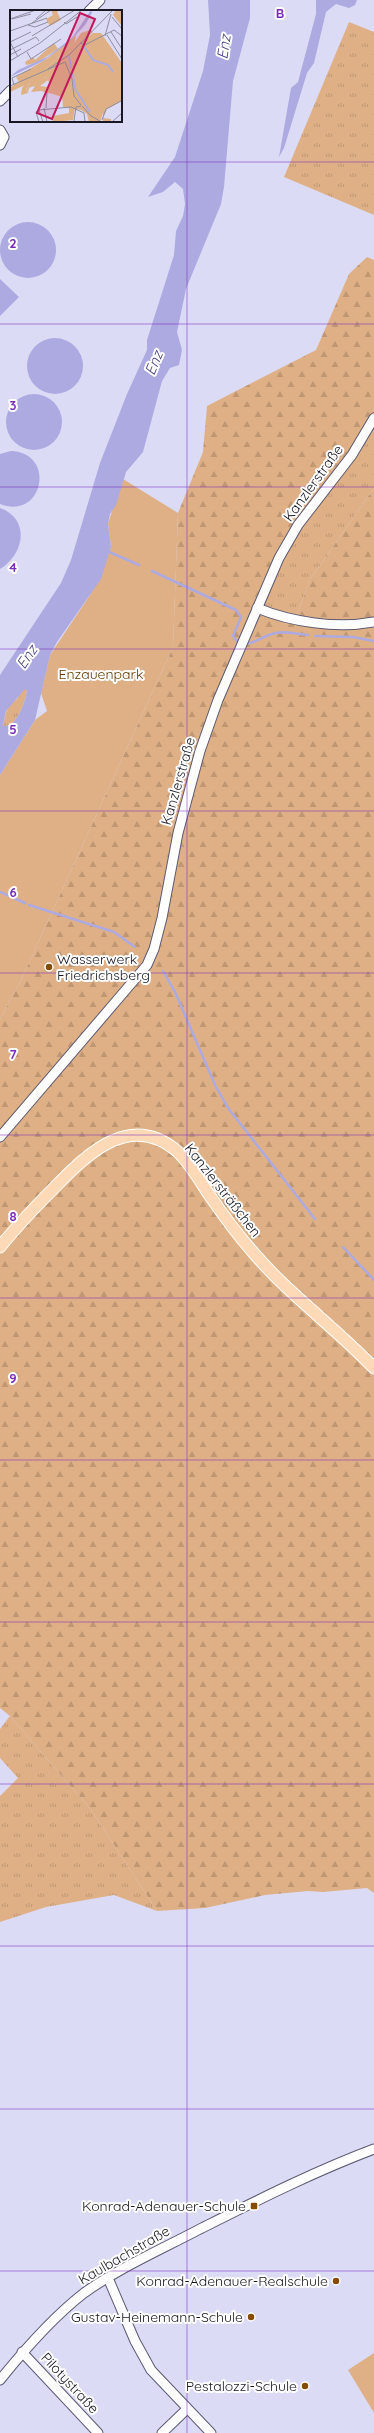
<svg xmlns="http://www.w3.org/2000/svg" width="374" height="2433" font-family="Quicksand,sans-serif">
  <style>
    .grass { fill: url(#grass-tufts) }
    .forest { fill: url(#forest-firs) }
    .park { fill: #dfb086 }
    .water { fill: #adaae1; fill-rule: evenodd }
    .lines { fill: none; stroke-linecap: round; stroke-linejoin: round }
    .stream { stroke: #adaae1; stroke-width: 2.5 }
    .minor-casing { stroke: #5c5a72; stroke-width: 11 }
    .major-casing { stroke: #fff; stroke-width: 13 }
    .minor { stroke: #fff; stroke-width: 9 }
    .major { stroke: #fdd9b8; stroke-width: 11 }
    .grid { fill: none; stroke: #7b2cbf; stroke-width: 1; stroke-opacity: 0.55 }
    .poi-dot { fill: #854b00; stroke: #fff; stroke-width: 1.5 }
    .labels { text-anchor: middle; stroke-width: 4; stroke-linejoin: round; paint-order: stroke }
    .street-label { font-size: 14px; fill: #191822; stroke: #fff }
    .park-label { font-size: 14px; fill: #643801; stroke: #fff }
    .poi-label { font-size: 14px; fill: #191822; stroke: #fff; text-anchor: end }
    .water-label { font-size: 15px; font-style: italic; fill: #4e4589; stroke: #fff }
    .inset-river { fill: none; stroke: #adaae1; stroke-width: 2 }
    .inset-road { fill: none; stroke: #8e8da1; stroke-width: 1 }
    .view { fill: #c2185b; fill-opacity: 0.15; stroke: #c2185b; stroke-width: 2 }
    .inset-edge { fill: none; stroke: #191822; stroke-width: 2 }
    .grid-label { font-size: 13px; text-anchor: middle; font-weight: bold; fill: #7b2cbf; stroke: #fff; stroke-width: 4; stroke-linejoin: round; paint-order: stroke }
  </style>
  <defs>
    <pattern id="grass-tufts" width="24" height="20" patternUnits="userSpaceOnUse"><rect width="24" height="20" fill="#dfb086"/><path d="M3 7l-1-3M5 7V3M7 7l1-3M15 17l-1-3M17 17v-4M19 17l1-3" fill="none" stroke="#bf9773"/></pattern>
    <pattern id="forest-firs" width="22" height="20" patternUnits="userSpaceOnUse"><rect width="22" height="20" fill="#dfb086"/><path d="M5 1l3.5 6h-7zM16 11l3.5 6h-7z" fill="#bf9773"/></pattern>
  </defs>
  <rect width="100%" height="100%" fill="#dcdbf6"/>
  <g class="grass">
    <path d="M349,22l25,10v183l-90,-38z"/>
    <path d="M374,418v70l-65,93 -13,37 -39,-10 22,-50z"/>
    <path d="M25,688l2,3c-2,11 -10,37 -24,35l3,-14 6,-11 4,-1z"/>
    <path d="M10,1716l82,95 65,100 -43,-16 -68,12 -46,15v-126l18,-18 -18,-20v-29z"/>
  </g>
  <path class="forest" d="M367,257l7,3v158l-76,107 -41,83 39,10 13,-37 65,-93v1405l-7,-5 -44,4 -15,-1 -43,4 -60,13 -48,3 -65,-100 -82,-95 -10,-8v-689l21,-39 152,-333 5,-134 25,-61 4,-46 109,-56 33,-76z"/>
  <g class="park">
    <path d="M123,479l55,34 -5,134 -152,333 -21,39v-244l35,-55 12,-9 -6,-18 9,-38 40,-60 17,-38 4,-10 -3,-24z"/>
    <path d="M374,2353v60l-26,-43z"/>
  </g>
  <g class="water">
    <path d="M208,0h42v18l-17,63 -9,106 -3,17 -35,85 -9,43 5,18 -3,15 -9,3 -8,13 -19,71 -17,20 -10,33 -6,9 -2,9 3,24 -10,32 -44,63 -7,13 -15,65 -35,55v-100l61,-92 10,-23 29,-97 27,-69 20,-44v-10l27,-85 2,-24 7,-15 2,-12 -2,-15 -8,-7 -12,10 -15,5 27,-40 28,-86 7,-36zM25,689l2,2c-2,11 -10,37 -24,35l3,-15z"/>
    <path d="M316,0h41l-2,5 -6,3 -13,-4 -10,8 -12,51 -7,10 -23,75 -5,9 12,-69 7,-6 18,-68z"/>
    <circle cx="28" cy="250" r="28"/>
    <path d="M0,279l19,18 -19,19z"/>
    <circle cx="55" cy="366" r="28"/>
    <circle cx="34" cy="422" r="28"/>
    <path d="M11,451c46,2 32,70 -11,53v-50z"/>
    <path d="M0,508c31,11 24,47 0,61z"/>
  </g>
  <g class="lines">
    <g class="stream">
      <path d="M107,551l32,14"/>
      <path d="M152,571l84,39 5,7 -8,19 4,5"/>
      <path d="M315,636l38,1 21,4"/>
      <path d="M245,644c10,-1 17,-7 27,-10 11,-4 24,0 36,1"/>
      <path d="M0,892l25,11"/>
      <path d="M29,905l85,27 21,15"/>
      <path d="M163,971l12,21 40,93 13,23 87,111"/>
      <path d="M343,1247l31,33"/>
    </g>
    <g class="minor-casing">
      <g id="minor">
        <path d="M89,11l11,-11"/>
        <path d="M0,101l11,-11"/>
        <path d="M0,130l4,7 -4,8"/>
        <path d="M257,608c34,14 80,21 117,14"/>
        <path d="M0,1137l147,-172 7,-16 8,-31 16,-85 22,-82 18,-51 61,-142 19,-33 54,-70 22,-37"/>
        <path d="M108,2278l27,63 16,29 60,63"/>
        <path d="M22,2352l76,81"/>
        <path d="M0,2380c25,-31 53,-63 84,-87 35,-25 76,-43 114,-63 58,-29 115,-58 176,-81"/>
        <path d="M162,2433l25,-24"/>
      </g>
    </g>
    <g class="major-casing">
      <path id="major" d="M0,1247c17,-21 36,-41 55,-60 33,-34 76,-76 123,-35 13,13 22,29 32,44 13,19 27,38 42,55 36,43 83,76 122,117"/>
    </g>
    <use href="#minor" class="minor"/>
    <use href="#major" class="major"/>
  </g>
  <path class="grid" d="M187,0v2433M0,162h374M0,324h374M0,487h374M0,649h374M0,811h374M0,973h374M0,1135h374M0,1298h374M0,1460h374M0,1622h374M0,1784h374M0,1946h374M0,2109h374M0,2271h374"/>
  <g class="poi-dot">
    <circle cx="49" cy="967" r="4"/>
    <rect x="250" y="2202" width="8" height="8" rx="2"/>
    <circle cx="336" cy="2281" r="4"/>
    <circle cx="251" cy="2317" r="4"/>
    <circle cx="305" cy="2386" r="4"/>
  </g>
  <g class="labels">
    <g class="street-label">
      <text transform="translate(313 483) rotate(-54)" y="5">Kanzlerstraße</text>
      <text transform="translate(178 781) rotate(-74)" y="5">Kanzlerstraße</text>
      <text transform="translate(223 1190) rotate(52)" y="5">Kanzlersträßchen</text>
      <text transform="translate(124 2255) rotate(-30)" y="5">Kaulbachstraße</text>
      <text transform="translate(70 2383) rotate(47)" y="5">Pilotystraße</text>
    </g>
    <g class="park-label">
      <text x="101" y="679">Enzauenpark</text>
    </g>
    <g class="poi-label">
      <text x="57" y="964" text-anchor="start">Wasserwerk<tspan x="57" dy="16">Friedrichsberg</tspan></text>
      <text x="246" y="2211">Konrad-Adenauer-Schule</text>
      <text x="328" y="2286">Konrad-Adenauer-Realschule</text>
      <text x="243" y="2322">Gustav-Heinemann-Schule</text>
      <text x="297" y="2391">Pestalozzi-Schule</text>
    </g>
    <g class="water-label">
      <text transform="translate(224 47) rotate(-82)" y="5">Enz</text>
      <text transform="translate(154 363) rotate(-68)" y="5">Enz</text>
      <text transform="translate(27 657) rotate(-56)" y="5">Enz</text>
    </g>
  </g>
  <g transform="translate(10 10)">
    <rect width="112" height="112" fill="#dcdbf6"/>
    <path d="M33,66l5,4 -8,6 8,1 2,-4 3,11 -12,-3 -10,1 4,-6 -9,2 2,5 -7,2 1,-7 6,-9 6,-2 -6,7 -1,3 4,-6z" fill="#dfb086"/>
    <path d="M106,0h6v16l-9,-11zM80,20l3,2 -13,10 13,-9h8l21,30v38l-15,8 -4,9 8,1v3l-8,-1v-8l-3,9h-11l-2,-8 -6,-4 -18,-3 -1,-10 -9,-3 -3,-11 -5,-6 -14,4 -5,7 8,-2 -5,2 -1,5 -2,-6 1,-3 -17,8v-4l15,-11 25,-12 25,-23 6,-9z" fill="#dfb086"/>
    <path d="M66,25l-1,7 -25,23 -31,17 -3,-5 32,-19zM44,33l4,6 -22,14 -10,2 -1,-3 8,-5 2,3zM59,98h6l-2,12 -20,2v-6l16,-3z" fill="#dfb086"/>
    <path d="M41,0h9l-3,2 4,8 -11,6 -4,-7 7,-4z" fill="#dfb086"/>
    <path d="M81,0l1,3 -7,12 -17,18 -25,18 -33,16 8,-7 29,-13 25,-19z" fill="#adaae1"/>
    <path class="inset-river" d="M73,35l10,15 15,5 5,7M59,46l2,12M62,60l4,22M67,82l13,20"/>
    <path class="inset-road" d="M102,7l10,12M0,9l26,-9M2,9l19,-5M26,9l10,-9M54,12l2,2 11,-7M22,13l19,-13M18,15l7,2 13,-5M0,21l37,-13M101,22l11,17M97,25l15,24M22,26l43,-26M95,26l6,-22M0,32l21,-10M0,32l8,15M70,33l5,2 29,-15 8,6M0,40l26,-13 3,4M17,42l4,7 30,-20M0,45l11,-6M0,51l30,-18 42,-33M38,59l21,-14 44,-45M4,75l-2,-7 19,-9M0,76l55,-24 7,17 2,17 7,9M72,96l9,10 9,5M34,98l3,14M36,98l1,-16M29,100l4,12M92,110l4,-11 15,-8M64,111l2,-14 5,-1M29,112l-3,-10 3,-2 32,-3 13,6 1,9M102,112l10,-9"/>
    <path class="view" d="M70,3l15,6 -43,100 -15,-6z"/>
    <rect width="112" height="112" class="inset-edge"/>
  </g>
  <g class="grid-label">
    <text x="280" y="18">B</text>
    <text x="13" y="248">2</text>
    <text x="13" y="410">3</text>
    <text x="13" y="572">4</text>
    <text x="13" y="734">5</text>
    <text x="13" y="897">6</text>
    <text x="13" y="1059">7</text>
    <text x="13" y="1221">8</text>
    <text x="13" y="1383">9</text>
  </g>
</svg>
